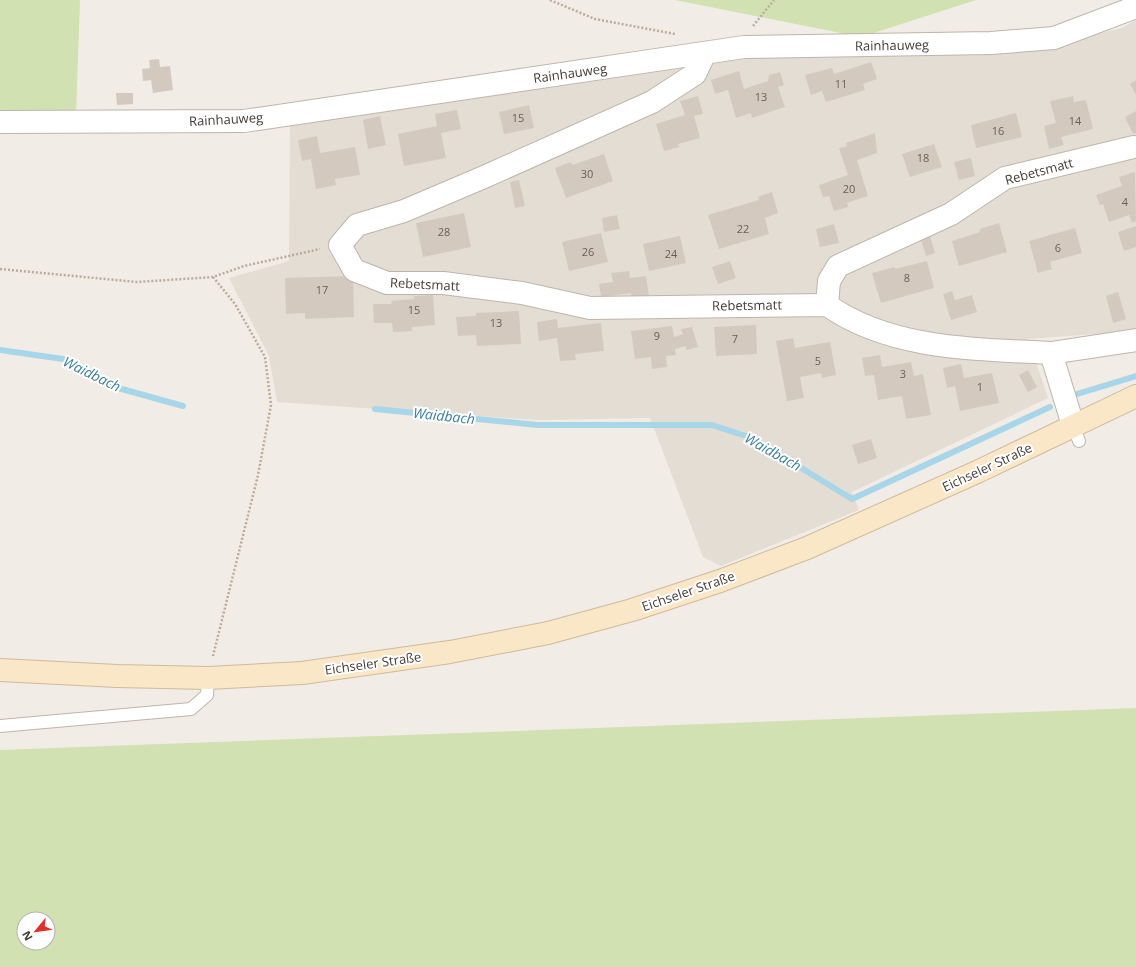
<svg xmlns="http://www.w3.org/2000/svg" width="1136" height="967" font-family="'Open Sans',sans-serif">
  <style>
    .residential { fill: #e4ddd4 }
    .green { fill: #d2e1b2; fill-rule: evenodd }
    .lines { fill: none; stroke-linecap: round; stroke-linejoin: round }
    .stream { stroke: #a7d6e8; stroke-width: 6 }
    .building { fill: #d4c9bf }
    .service-casing { stroke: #beb5ac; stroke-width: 14 }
    .minor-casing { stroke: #beb5ac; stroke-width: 24 }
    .secondary-casing { stroke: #cfbb9c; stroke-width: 24 }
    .path { stroke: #bcac9c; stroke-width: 2.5; stroke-dasharray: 2 2; stroke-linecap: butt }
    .service { stroke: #fff; stroke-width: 12 }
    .minor { stroke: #fff; stroke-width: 22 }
    .secondary { stroke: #f9e7c7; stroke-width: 22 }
    .labels { text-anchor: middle; stroke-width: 4; stroke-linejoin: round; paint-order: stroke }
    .number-label { font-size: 11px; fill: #675f58 }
    .street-label { font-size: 13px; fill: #433c36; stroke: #fff }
    .water-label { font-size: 14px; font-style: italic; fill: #387e9c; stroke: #fff }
  </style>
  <rect width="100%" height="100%" fill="#f1ece5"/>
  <path class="residential" d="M1136,20v311l-108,8 20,59 -196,94 7,18 -138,56 -18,-9 -53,-139 -113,2 -260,-18 -8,-46 -40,-78 60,-17 1,-139 453,-68 273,-1 106,-25z"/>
  <g class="green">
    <path d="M0,0h80l-4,114 -76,1z"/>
    <path d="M675,0h301l-115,37z"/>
    <path d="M1136,708v259h-1136v-217zM24,919h24v24h-24z"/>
  </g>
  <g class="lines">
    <g class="stream">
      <path d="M0,350l63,9 48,27 72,20"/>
      <path d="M1077,394l59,-18"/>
      <path d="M375,409l163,16h174l40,13 100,61 198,-92"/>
    </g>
  </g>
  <g class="building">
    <path d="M159,59l1,8 10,-1 3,24 -20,3 -2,-13 -8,1 -1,-12 8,-1 -1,-8z"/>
    <path d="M871,62l6,17 -14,5 2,6 -39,12 -4,-11 -11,4 -6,-20 27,-7 2,6z"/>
    <path d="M739,71l5,18 24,-8 1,-6 11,-3 4,13 -6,2 7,20 -33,11 -1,-5 -15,5 -8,-28 -13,4 -4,-14z"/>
    <path d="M1136,80v15l-6,-11z"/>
    <path d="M116,93h17v11l-16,1z"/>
    <path d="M698,96l5,18 -9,2 6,22 -22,6 1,3 -15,4 -8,-27 29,-9 -5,-14z"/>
    <path d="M1073,96l1,6 12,-2 7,29 -32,8 3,8 -15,4 -5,-23 12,-3 -6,-22z"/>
    <path d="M529,105l5,23 -30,6 -5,-22z"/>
    <path d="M457,110l4,19 -20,4 5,25 -42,8 -6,-32 39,-8 -2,-12z"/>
    <path d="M1136,111v22l-3,1 -8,-17z"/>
    <path d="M1016,113l6,24 -46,11 -5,-23z"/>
    <path d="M380,116l6,29 -18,4 -5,-29z"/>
    <path d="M875,133l2,20 -20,7 11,36 -21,7 1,4 -14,4 -5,-15 -6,1 -4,-12 29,-10 -9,-27 8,-2 -1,-3z"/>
    <path d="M317,136l3,17 35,-6 5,28 -25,4 1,6 -20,4 -5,-30 -9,2 -4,-21z"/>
    <path d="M934,144l8,23 -32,10 -8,-23z"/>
    <path d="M604,154l9,27 -47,17 -11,-30 16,-6 1,3z"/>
    <path d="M971,158l4,18 -16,4 -5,-18z"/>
    <path d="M1135,172l1,49 -4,2 -3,-8 -20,7 -6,-18 -3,1 -4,-10 26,-9 -3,-9z"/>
    <path d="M519,180l6,26 -10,2 -5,-26z"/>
    <path d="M772,192l6,21 -13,5 4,16 -50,15 -11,-34 51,-15 -1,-3z"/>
    <path d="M464,213l7,34 -48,10 -7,-34z"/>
    <path d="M617,215l3,14 -16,3 -2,-14z"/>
    <path d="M999,223l8,29 -48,14 -7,-25 28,-9v-3z"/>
    <path d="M834,224l5,19 -19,4 -4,-18z"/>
    <path d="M1136,226v21l-12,4 -6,-19z"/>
    <path d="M1075,228l7,25 -32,9 2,7 -14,4 -9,-32z"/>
    <path d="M601,233l7,29 -39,9 -7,-29z"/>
    <path d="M680,236l6,27 -37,8 -6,-27z"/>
    <path d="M930,236l5,17 -9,3 -5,-17z"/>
    <path d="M730,261l6,17 -18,6 -6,-17z"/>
    <path d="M927,261l7,27 -53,15 -9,-30 23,-6v2z"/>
    <path d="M629,271l1,7 16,-2 3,20 -17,2 -1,-5 -30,4 -2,-13 14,-2 -2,-9z"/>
    <path d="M353,276l1,41 -49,2v-6l-19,1 -1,-36z"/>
    <path d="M952,291l3,9 17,-5 5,17 -26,8 -8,-26z"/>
    <path d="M1118,292l8,27 -13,4 -7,-27z"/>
    <path d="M433,295l2,30 -23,2v4l-19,1 -1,-9h-18l-1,-19h19l-1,-3 23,-2v-3z"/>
    <path d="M519,311l2,33 -44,2 -1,-11 -18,1 -2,-19 20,-1v-3z"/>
    <path d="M557,319l1,9 43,-5 3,28 -29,3 1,6 -16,1 -3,-23 -18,3 -2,-19z"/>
    <path d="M756,325l1,29 -41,2 -2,-29z"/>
    <path d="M672,326l2,11 9,-3 -2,-5 11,-2 6,20 -12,3v-4l-11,3 1,6 -10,1 1,11 -15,2 -1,-12 -16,2 -4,-28z"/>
    <path d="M793,338l2,10 35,-6 6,33 -14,3 -1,-5 -21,4 4,21 -17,3 -11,-60z"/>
    <path d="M880,355l2,12 29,-5 3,14 9,-2 8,41 -25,4 -4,-23 -24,4 -4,-25 -9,1 -3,-18z"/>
    <path d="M961,364l3,14 28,-5 7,30 -39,8 -5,-25 -8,2 -4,-20z"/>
    <path d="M1028,370l9,17 -9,5 -9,-17z"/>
    <path d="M871,439l6,19 -19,6 -6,-19z"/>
  </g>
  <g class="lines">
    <g class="service-casing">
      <g id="service">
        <path d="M1073,425l6,16"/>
        <path d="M0,726l191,-17 16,-14 1,-17"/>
      </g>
    </g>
    <g class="minor-casing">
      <g id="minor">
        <path d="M705,53l-10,21 -43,28 -168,75 -80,34 -47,14 -17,20 14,25 33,13h56l79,10 68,15 237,-3c64,45 149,44 224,48l22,72"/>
        <path d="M0,122l244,-1 500,-74 247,-4 63,-5 82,-31"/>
        <path d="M827,305l2,-24 9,-15 113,-52 54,-36 129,-31"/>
        <path d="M1051,353l85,-13"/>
      </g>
    </g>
    <g class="secondary-casing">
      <path id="secondary" d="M0,670l117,6 91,2 94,-5 148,-21 98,-19 84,-23 88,-29 87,-33 170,-76 159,-76"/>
    </g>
    <g class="path">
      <path d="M550,0l45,19 80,15"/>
      <path d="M753,26l21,-26"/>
      <path d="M0,269l137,13 76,-5 31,-11 76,-17"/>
      <path d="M213,277l22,27 30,53 6,48 -13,70 -45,181"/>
    </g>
    <use href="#service" class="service"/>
    <use href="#minor" class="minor"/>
    <use href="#secondary" class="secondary"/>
  </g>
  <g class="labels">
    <g class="number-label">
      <text x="841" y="88">11</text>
      <text x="761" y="101">13</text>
      <text x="518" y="122">15</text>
      <text x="1075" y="125">14</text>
      <text x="998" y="135">16</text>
      <text x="923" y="162">18</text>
      <text x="587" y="178">30</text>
      <text x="849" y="193">20</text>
      <text x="1125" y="206">4</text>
      <text x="743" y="233">22</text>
      <text x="444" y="236">28</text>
      <text x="1058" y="252">6</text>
      <text x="588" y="256">26</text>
      <text x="671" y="258">24</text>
      <text x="907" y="282">8</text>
      <text x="322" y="294">17</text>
      <text x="414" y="314">15</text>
      <text x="496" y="327">13</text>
      <text x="657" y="340">9</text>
      <text x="735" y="343">7</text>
      <text x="818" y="365">5</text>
      <text x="903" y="378">3</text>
      <text x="980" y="391">1</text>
    </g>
    <g class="street-label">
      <text transform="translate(892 45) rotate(-1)" y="5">Rainhauweg</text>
      <text transform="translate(570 73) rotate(-8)" y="5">Rainhauweg</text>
      <text transform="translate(226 119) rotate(-3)" y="5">Rainhauweg</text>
      <text transform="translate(1039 171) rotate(-15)" y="5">Rebetsmatt</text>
      <text transform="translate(425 284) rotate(3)" y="5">Rebetsmatt</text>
      <text transform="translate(747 305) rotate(-1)" y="5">Rebetsmatt</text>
      <text transform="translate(987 467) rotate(-25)" y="5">Eichseler Straße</text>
      <text transform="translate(688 591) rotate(-19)" y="5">Eichseler Straße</text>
      <text transform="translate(373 663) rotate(-8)" y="5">Eichseler Straße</text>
    </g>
    <g class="water-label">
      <text transform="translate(92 374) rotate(26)" y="5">Waidbach</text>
      <text transform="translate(444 416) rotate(6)" y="5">Waidbach</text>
      <text transform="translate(773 452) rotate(29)" y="5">Waidbach</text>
    </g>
  </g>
  <g transform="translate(36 931) rotate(241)"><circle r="19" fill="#ffffff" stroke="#b4b1af"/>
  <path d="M0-3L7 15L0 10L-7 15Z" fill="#e42d29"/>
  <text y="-6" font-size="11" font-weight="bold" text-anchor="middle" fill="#433c36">N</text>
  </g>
</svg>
